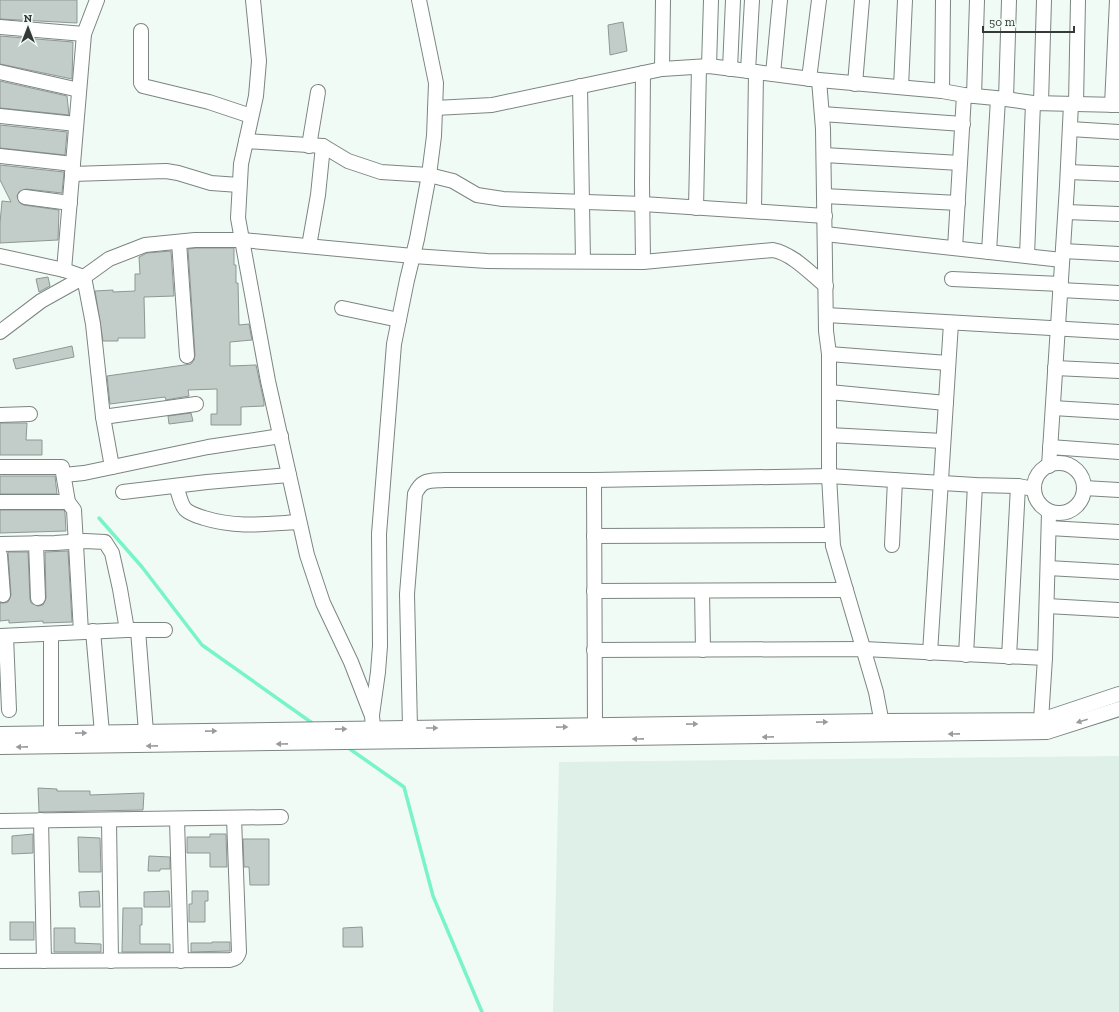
<svg xmlns="http://www.w3.org/2000/svg" width="1119" height="1012" font-family="'Zilla Slab',serif">
  <style>
    .built { fill: #dff0e8 }
    .lines { fill: none; stroke-linecap: round; stroke-linejoin: round }
    .stream { stroke: #78f4c8; stroke-width: 3.5 }
    .building { fill: #c2ccc8; stroke: #8e9793 }
    .minor-casing { stroke: #7c8581; stroke-width: 16 }
    .minor { stroke: #fff; stroke-width: 14 }
    .oneway { fill: #9a9c9c }
  </style>
  <rect width="100%" height="100%" fill="#f1fbf6"/>
  <path class="built" d="M1119,756v256h-566l6,-250z"/>
  <g class="lines">
    <g class="stream">
      <path d="M99,518l43,49 60,78 113,80"/>
      <path d="M347,747l57,40 29,109 49,116"/>
    </g>
  </g>
  <g class="building">
    <path d="M0,0h77v23l-77,-4z"/>
    <path d="M623,22l4,29 -17,4 -2,-30z"/>
    <path d="M0,36l73,6 -1,37 -72,-15z"/>
    <path d="M0,81l67,15 2,19 -69,-7z"/>
    <path d="M0,125l67,7 -2,23 -65,-7z"/>
    <path d="M0,165l64,7 -2,21 -36,-4 -7,3 -2,4 3,7 4,2 35,5 -1,30 -58,3v-20l2,-22 9,1 -11,-22z"/>
    <path d="M195,248h39v17h2v18h2l1,42 10,-1 3,16 -22,2v24l26,-1 8,37v4l-23,1v18h-30v-11h6v-25l-29,1 1,6 -23,4 -1,-3 -55,7 -3,-28 84,-12 3,-4 1,-5 -7,-106z"/>
    <path d="M171,251l3,45 -30,1 1,41h-27v3h-15l-8,-50 18,-1v2l22,-1v-17h5l-1,-17 8,-4z"/>
    <path d="M48,277l2,9 -11,6 -3,-13z"/>
    <path d="M72,346l2,11 -58,12 -3,-10z"/>
    <path d="M191,413l2,8 -24,3 -1,-8z"/>
    <path d="M0,423h27l-1,17h16v15h-42z"/>
    <path d="M0,476h55l2,18h-57z"/>
    <path d="M0,510h64l1,3 1,18 -66,2z"/>
    <path d="M68,551l4,71 -29,1v-2l-34,2v-3l-9,1v-18h4l4,-1 3,-7 -3,-43h20l2,47 1,4 7,3 5,-1 3,-7 -1,-46z"/>
    <path d="M38,788l19,1v2h33v4l54,-2 -1,17 -104,2z"/>
    <path d="M33,834v19l-21,1v-18z"/>
    <path d="M210,834h16l1,33h-17v-14h-23v-16h23z"/>
    <path d="M78,837l22,1 1,34h-22z"/>
    <path d="M243,839h26v46h-19l-1,-18h-5z"/>
    <path d="M149,856l21,1v12h-10v2h-12z"/>
    <path d="M99,891l1,16h-20l-1,-15z"/>
    <path d="M169,891l1,16h-26v-15z"/>
    <path d="M192,891h16v10h-3v21h-16v-18h3z"/>
    <path d="M123,908h19v17h-2v19h30v8h-48z"/>
    <rect x="10" y="922" width="24" height="18"/>
    <path d="M362,927l1,20h-20v-19z"/>
    <path d="M54,928h21v15l26,1v8h-47z"/>
    <path d="M212,942h18v9l-39,1v-9h21z"/>
  </g>
  <g class="lines">
    <g class="minor-casing">
      <g id="minor">
        <path d="M253,0l6,61 -3,35 -15,68 -3,54 30,163 39,174 16,48 28,59 21,54 2,21"/>
        <path d="M0,27l84,7"/>
        <path d="M141,31v52l2,3 66,16 42,14"/>
        <path d="M709,66l2,-66"/>
        <path d="M662,69l1,-69"/>
        <path d="M730,69l3,-69"/>
        <path d="M748,71l4,-71"/>
        <path d="M0,72l79,18"/>
        <path d="M773,74l7,-74"/>
        <path d="M809,79l10,-79"/>
        <path d="M819,80l4,49 3,202 3,23v122l4,70 43,146 7,37"/>
        <path d="M855,84l7,-84"/>
        <path d="M580,86l3,175"/>
        <path d="M901,87l4,-87"/>
        <path d="M942,91l1,-91"/>
        <path d="M974,96l3,-96"/>
        <path d="M1006,99l3,-99"/>
        <path d="M1041,102l3,-102"/>
        <path d="M1076,104l2,-104"/>
        <path d="M1112,105l5,-105"/>
        <path d="M435,108l57,-3 170,-36 47,-3 110,14 123,11 22,4 42,4 27,4 86,2"/>
        <path d="M822,114l141,10"/>
        <path d="M0,116l76,8"/>
        <path d="M1070,129l49,3"/>
        <path d="M246,141l77,5 25,15 33,11 48,3 24,6 24,14 26,4 140,5 182,12"/>
        <path d="M309,146l9,-54"/>
        <path d="M824,155l136,8"/>
        <path d="M0,156l73,8"/>
        <path d="M1068,172l51,2"/>
        <path d="M72,174l94,-3 12,2 33,10 28,2"/>
        <path d="M824,196l134,7"/>
        <path d="M25,197l45,6"/>
        <path d="M696,208l3,-141"/>
        <path d="M754,211l2,-139"/>
        <path d="M1066,212l53,2"/>
        <path d="M825,234l237,26"/>
        <path d="M179,242l8,114"/>
        <path d="M309,246l9,-51 5,-49"/>
        <path d="M955,248l9,-153"/>
        <path d="M1063,251l56,3"/>
        <path d="M989,252l9,-153"/>
        <path d="M0,256l64,14 20,7 9,47 10,93 9,50"/>
        <path d="M1027,256l6,-153"/>
        <path d="M643,262l130,-12c20,4 37,23 53,36"/>
        <path d="M64,270l20,-236 13,-34"/>
        <path d="M952,279l109,5"/>
        <path d="M1060,290l59,3"/>
        <path d="M342,308l57,12"/>
        <path d="M826,315l293,17"/>
        <path d="M0,332l41,-31 43,-24 25,-18 36,-14 50,-5h47l171,16 74,5 156,1 -1,-79 1,-110"/>
        <path d="M829,354l119,9"/>
        <path d="M1055,368l64,3"/>
        <path d="M829,392l117,11"/>
        <path d="M1053,408l66,4"/>
        <path d="M0,415l30,-1"/>
        <path d="M103,417l93,-13"/>
        <path d="M829,435l114,6"/>
        <path d="M1050,447l69,5"/>
        <circle cx="1059" cy="488" r="25"/>
        <path d="M1049,466l18,-280 4,-82"/>
        <path d="M0,467h62l6,35 6,8 7,122"/>
        <path d="M64,475l20,-2 124,-26 73,-11"/>
        <path d="M594,480l1,246"/>
        <path d="M176,486c3,7 4,17 9,23 5,5 13,7 19,9 32,10 62,6 95,4"/>
        <path d="M1084,488l35,2"/>
        <path d="M123,492l84,-10 82,-7"/>
        <path d="M0,502h68"/>
        <path d="M1049,528l70,4"/>
        <path d="M594,536l238,-1"/>
        <path d="M36,543l2,55"/>
        <path d="M0,544l55,-1 30,-2 20,1 7,11 8,36 7,41"/>
        <path d="M892,545l3,-65"/>
        <path d="M0,555l3,40"/>
        <path d="M1048,568l71,4"/>
        <path d="M594,591l252,-1"/>
        <path d="M702,591l1,59"/>
        <path d="M1047,606l72,4"/>
        <path d="M138,630l8,102"/>
        <path d="M93,631l9,102"/>
        <path d="M0,636l127,-6h38"/>
        <path d="M6,636l3,74"/>
        <path d="M594,650l270,-1 181,9"/>
        <path d="M930,653l21,-330"/>
        <path d="M966,655l9,-170"/>
        <path d="M1009,657l9,-171"/>
        <path d="M372,715l6,-43 2,-26 -1,-112 15,-190 13,-64 10,-41 12,-64 5,-39 2,-53 -17,-83"/>
        <path d="M1041,720l4,-62 4,-146"/>
        <path d="M410,728l-3,-134 8,-100c7,-15 14,-13 29,-14h150l235,-4 146,9 43,1 16,3"/>
        <path d="M0,734l882,-13 159,-1 78,-26"/>
        <path d="M51,734v-100"/>
        <path d="M0,747l1047,-15 72,-23"/>
        <path d="M177,819l4,142"/>
        <path d="M41,820l3,141"/>
        <path d="M109,820l2,141"/>
        <path d="M0,821l281,-4"/>
        <path d="M0,961l230,-1c5,-1 7,-2 9,-8l-5,-134"/>
      </g>
    </g>
    <use href="#minor" class="minor"/>
  </g>
  <defs><path id="oneway-solid" d="M-6-.8H1V-3.2L6.5 0L1 3.2V.8H-6Z"/></defs>
  <g class="oneway">
    <use href="#oneway-solid" transform="translate(1082 721) rotate(162)"/>
    <use href="#oneway-solid" transform="translate(822 722) rotate(-1)"/>
    <use href="#oneway-solid" transform="translate(692 724) rotate(-1)"/>
    <use href="#oneway-solid" transform="translate(562 727) rotate(-1)"/>
    <use href="#oneway-solid" transform="translate(432 728)"/>
    <use href="#oneway-solid" transform="translate(341 729) rotate(-1)"/>
    <use href="#oneway-solid" transform="translate(211 731) rotate(-1)"/>
    <use href="#oneway-solid" transform="translate(81 733) rotate(-1)"/>
    <use href="#oneway-solid" transform="translate(954 734) rotate(179)"/>
    <use href="#oneway-solid" transform="translate(768 737) rotate(179)"/>
    <use href="#oneway-solid" transform="translate(638 739) rotate(179)"/>
    <use href="#oneway-solid" transform="translate(282 744) rotate(179)"/>
    <use href="#oneway-solid" transform="translate(152 746) rotate(179)"/>
    <use href="#oneway-solid" transform="translate(22 747) rotate(179)"/>
  </g>
  <g transform="translate(28 28)" stroke="#f1fbf6" stroke-width="3" paint-order="stroke">
  <path d="M0-3L7 15L0 10L-7 15Z" fill="#353938"/>
  <text y="-6" font-size="11" font-weight="bold" text-anchor="middle" fill="#353938">N</text>
  </g>
  <path d="M983 26v6h91v-6" fill="none" stroke="#353938" stroke-width="2"/>
  <text x="989" y="26" font-size="12" fill="#353938" stroke="#f1fbf6" stroke-width="3" paint-order="stroke">50 m</text>
</svg>
